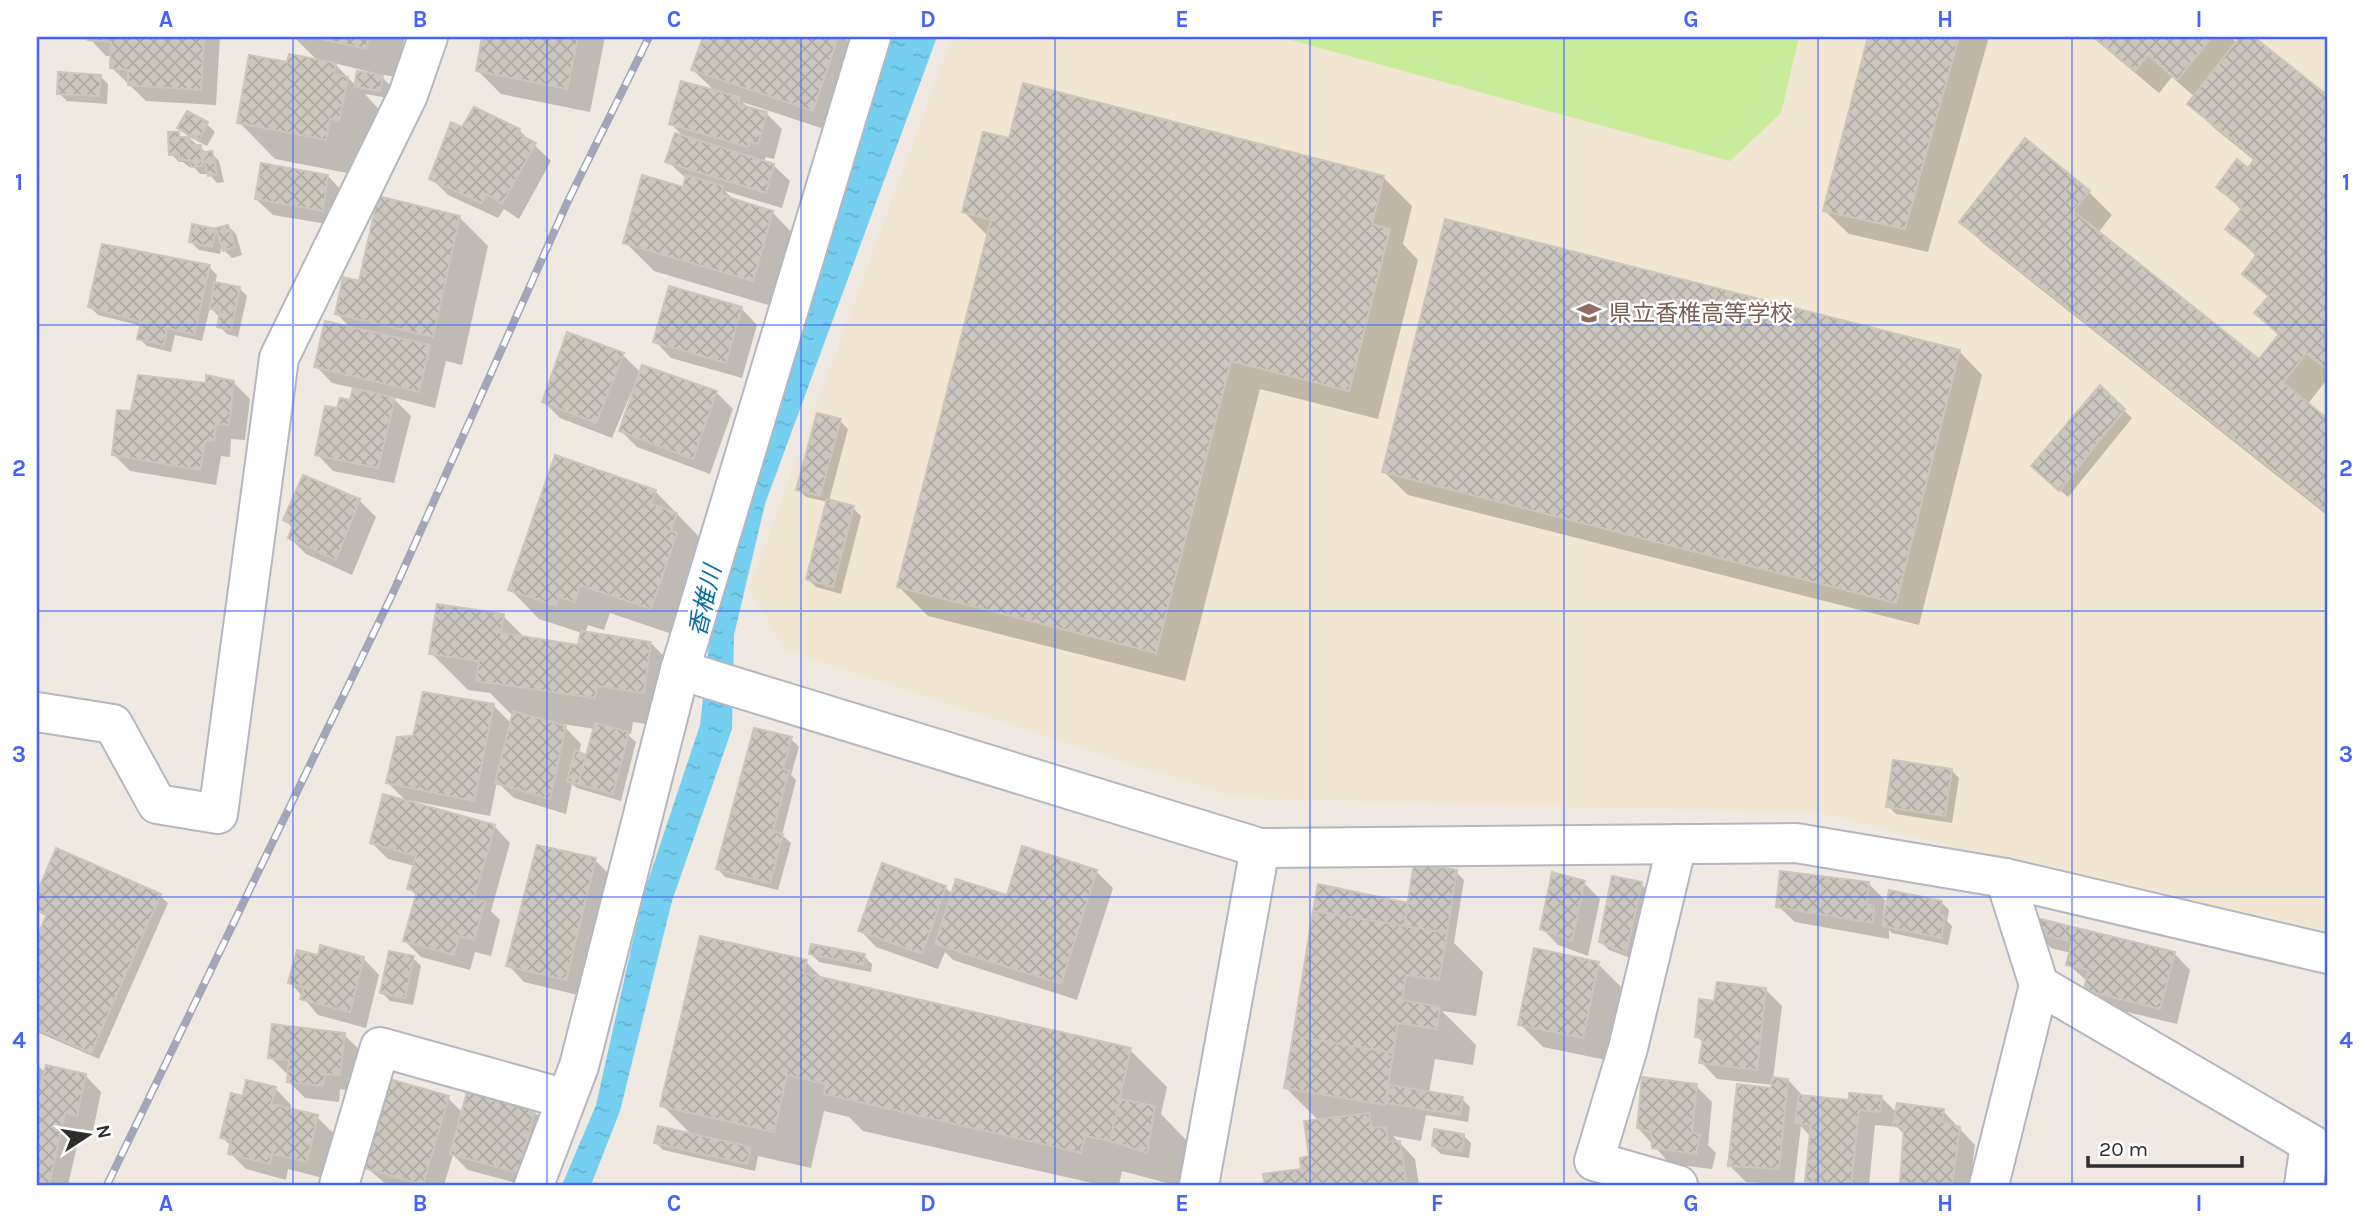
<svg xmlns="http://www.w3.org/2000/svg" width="2365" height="1222" font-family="Karla,'Noto Sans JP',sans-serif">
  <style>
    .education { fill: #f0e6d1 }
    .pitch { fill: #c9ec9a }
    .water { fill: url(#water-ripples) }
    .shadow { fill: #0003; fill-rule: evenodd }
    .building { fill: url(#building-cross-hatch); stroke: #cbc5ba; stroke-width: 2 }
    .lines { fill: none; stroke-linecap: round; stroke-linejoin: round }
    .street-casing { stroke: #b4b7c1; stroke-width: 42 }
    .street { stroke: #fff; stroke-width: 38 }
    .rail-casing { stroke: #a3a6b8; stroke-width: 8 }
    .rail { stroke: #fff; stroke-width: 5; stroke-dasharray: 16; stroke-linecap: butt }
    .grid { fill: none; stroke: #4264fb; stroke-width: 2; stroke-opacity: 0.55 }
    .labels { text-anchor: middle; stroke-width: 5; stroke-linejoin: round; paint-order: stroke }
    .education-label { font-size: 23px; fill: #785e54; stroke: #fff; text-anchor: start }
    .water-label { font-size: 24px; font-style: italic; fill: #0d6fa3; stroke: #fff }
    .neatline { fill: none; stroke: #4264fb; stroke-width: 2.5 }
    .grid-label { font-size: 23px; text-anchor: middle; font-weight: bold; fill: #4264fb }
  </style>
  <defs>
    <pattern id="water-ripples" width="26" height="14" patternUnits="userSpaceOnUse" patternTransform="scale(1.75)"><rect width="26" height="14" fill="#75cff0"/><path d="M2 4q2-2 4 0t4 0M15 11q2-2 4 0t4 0" fill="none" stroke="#66b2ce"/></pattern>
    <pattern id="building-cross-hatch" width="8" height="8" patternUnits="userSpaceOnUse" patternTransform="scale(1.75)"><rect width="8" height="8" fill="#cbc7bf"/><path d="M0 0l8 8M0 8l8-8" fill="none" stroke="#afaba4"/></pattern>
  </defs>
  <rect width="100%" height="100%" fill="#efe9e1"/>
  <path class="education" d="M952,37h1376v906l-507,-130 -585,-15 -450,-147 -37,-62z"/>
  <path class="pitch" d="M1280,37h519l-18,76 -51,48z"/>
  <path class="water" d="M891,37h46l-172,467 -31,131 -2,94 -60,172 -52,210 -29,74h-29l34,-80 47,-209 57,-171 11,-98 164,-544z"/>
  <g class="shadow">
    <path d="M90,37h130l-4,68 -70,-4 -34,-33 1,-12h-7l-16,-17z"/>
    <path d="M294,37h111l-10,40 -16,-3 11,11 -2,13 -23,-4 19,21 -21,61 -88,-17 -36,-37 49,-58 30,-3zM334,63l40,10v2l-18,11z"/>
    <path d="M484,37h121l-15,75 -89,-18 -24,-24z"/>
    <path d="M704,37h140l18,19 -26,77 -94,-31 7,6 17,5 16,16 -8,30 -8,-2 -2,5 9,3 17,16 -8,27 -57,-17 11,11 36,10 29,30 -19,67 -128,-38 -29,-29 59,-53 3,-10 -20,-18 17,-24 -13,-13 45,-32 -23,-22z"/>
    <path d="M1869,37h120l-61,215 -79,-18 -24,-23z"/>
    <path d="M2092,37h138l7,6 5,-6h9l77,61v280l-21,27 21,16v95l-343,-271 -24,-23 128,-30 23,23 -14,18 162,129 19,-26 -23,-23 13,-15 -25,-24 13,-17 -29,-29 14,-17 -24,-25 30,-15 7,-10 -42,-34 -23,-23 5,-7 -23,-20 -13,16z"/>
    <path d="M100,76l8,8 -1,20 -40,-3 -8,-8z"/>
    <path d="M187,113l20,11 8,8 -8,14 -19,-10 -9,-8z"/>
    <path d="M463,129l56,1 32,31 -32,58 -15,-10 -6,9 -50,-23 -17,-17z"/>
    <path d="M178,134l5,5 6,-1 19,16 3,-1 8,8 5,21 -7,1 -8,-9h-9l-6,-7h-5l-6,-5h-4l-8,-8z"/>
    <path d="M1011,141l372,36 29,29 -9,38 15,16 -40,159 -118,-30 -75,292 -257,-65 -29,-29 89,-351 -24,-24z"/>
    <path d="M328,176l16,17 -5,33 -66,-11 -17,-16z"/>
    <path d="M459,217l29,29 -26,119 -16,-4 -11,47 -43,-11 19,19 -17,67 -61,-12 -16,-17 21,-44 13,-8 3,-14 -22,-5 -16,-17 36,-37 -15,-15 23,-31z"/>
    <path d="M228,226l8,8 6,21 -10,3 -8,-8 -2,-6 -2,10 -21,-4 -8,-8 24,-11 5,4z"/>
    <path d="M209,267l8,8 -2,9 24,4 8,8 -9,41 -11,-3 -8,-8 1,-8 -10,-11 -8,34 -27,-6 -4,17 -24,-6 -8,-8 3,-12 -44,-11 -8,-8z"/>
    <path d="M741,308l16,17 -15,53 -71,-20 -16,-17z"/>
    <path d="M1959,351l23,24 -63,250 -511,-130 -24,-23z"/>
    <path d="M623,355l18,18 3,-6 73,26 16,16 -23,65 -73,-27 -16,-16 16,-44 -3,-1 -22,52 -52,-20 -16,-16z"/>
    <path d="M234,383l16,16 -5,41 -14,-1 -1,18 -9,-1 -5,29 -86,-14 -17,-17 20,-41 75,-28z"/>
    <path d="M2100,388l32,30 -64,79 -27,-23z"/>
    <path d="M840,421l8,8 -19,72 24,7 8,8 -20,78 -25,-7 -8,-8 20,-77 -22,-5 -8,-8z"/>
    <path d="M655,491l51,53 -25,93 -71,-24 -6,17 -16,-5 -3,8 66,10 36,37 -7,49 -47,-7 -2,12h-4l9,8 -15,59 -44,-13 -5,-4 -6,30 -52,-16 -17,-16 -7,34 -82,-16 -1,2 -19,-19 26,-46 11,-43 69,12 18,18 2,-7 -24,-24 -22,-3 -37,-37 72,-37 23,23 54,8 2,-14 -43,-14 -29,-30zM562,724l33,5 -8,28 -8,-4 2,-9z"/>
    <path d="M359,500l17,17 -24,58 -46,-21 -16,-16 3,-9 -8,-9z"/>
    <path d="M791,739l8,8 -8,28 5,5 -14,55 9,8 -13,47 -53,-13 -7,-8z"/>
    <path d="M1951,770l8,8 -7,45 -56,-9 -8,-8z"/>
    <path d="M494,826l16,17 -19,68 9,9 -9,36 -16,-4 -5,18 -49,-13 -16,-16 12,-45 -8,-8 6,-22 -27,-7 -16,-16z"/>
    <path d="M57,850l103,46 8,7 -69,156 -62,-27v-91l10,-24 -10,-6v-14z"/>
    <path d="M595,860l16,16 -29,120 -58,-14 -16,-17z"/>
    <path d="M1096,871l17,17 -36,112 -124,-40 -8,-8 -7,17 -62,-22 -16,-17 85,-43 8,8 55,2z"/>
    <path d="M1456,872l8,8 -10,63 29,29 -7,44 -34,-5 34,34 -3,20 -38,-6 -6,34 33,6 8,8 -2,15 -42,-7 -5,26 -28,-5 22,23 4,26h-153l-1,-9 38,-6 8,-12 8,-37 -33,-33 121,-184z"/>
    <path d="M1584,883l16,16 -12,57 -30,-11 -16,-17z"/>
    <path d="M1641,884l8,8 -16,67 -24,-9 -8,-8z"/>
    <path d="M1869,884l16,16 -2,15 58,-13 8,8 -2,11 5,5 -4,19 -56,-12 -3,-3v9l-94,-17 -17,-16z"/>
    <path d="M2035,931l139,22 16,17 -13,54 -75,-18 -16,-16 1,-9 -19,-17 3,-11 -20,-5z"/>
    <path d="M811,954l53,2 8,8 -1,8 -52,-10z"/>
    <path d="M319,957l44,1 16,17 -13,53 -48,-13 -28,-33z"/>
    <path d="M413,958l8,8 -8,39 -23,-4 -8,-8z"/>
    <path d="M806,962l18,18 306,70 37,37 -6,27 30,31 -7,40h-10l-52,-14 -3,14h-18l-238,-54 -14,-14 -25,-6 -13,57 -53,-12 -3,15 -92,-21 -8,-8 38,-6 -31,-31z"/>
    <path d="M1598,964l23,23 -15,73 -63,-13 -23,-23z"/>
    <path d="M1766,990l16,16 -9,73 15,1 16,17 47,5 31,-4 15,15 46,-2 32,34 -5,40h-65l-3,-3 3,-47 -8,-8 -22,-2 -6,60h-57l-5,-5 4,-43 -10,-11 -7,59 -48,-3 -16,-16 43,-76v-5l-56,-6 -16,-17 3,-19 -7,-6 18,-34z"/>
    <path d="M344,1035l17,16 -5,40 -16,-2 -1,13 -34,-4 -16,-16 1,-8 -4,-1 -16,-16z"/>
    <path d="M37,1065l9,8 39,2 16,17 -8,39 -12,-2 -13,56h-31z"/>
    <path d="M1696,1086l16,16 -4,43 8,8 -4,16 -42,-5 -32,-36z"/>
    <path d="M275,1088l16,17 -1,5 27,7 16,16 -10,45 -35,-9 -2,11 -40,-11 -16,-16 1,-7 -9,-9 22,-39z"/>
    <path d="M448,1098l15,15 71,-1 17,16 -27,57 -56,-15 -15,-15 -9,30h-57l-20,-17 3,-7 -6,-6z"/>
    <path d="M1463,1135l8,8 -2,15 -28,-4 -8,-8z"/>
  </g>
  <g class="building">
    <path d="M89,37h115l-3,53 -73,-5v-15l-18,-2 1,-26 -23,-2z"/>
    <path d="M313,37h56l-3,12z"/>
    <path d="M482,37h96l-11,52 -91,-18z"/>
    <path d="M703,37h135l-25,74 -122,-41z"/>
    <path d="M1868,37h91l-54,192 -82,-18z"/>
    <path d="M2094,37h118l-35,43 -29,-25 -13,16z"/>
    <path d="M2240,37h14l74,59v274l-22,-17 -23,30 45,36v94l-369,-291 66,-84 65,53 -17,20 186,148 20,-25 -25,-21 15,-17 -27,-22 15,-20 -32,-25 17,-21 -26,-21 21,-28 11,9 7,-10 -68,-54z"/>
    <path d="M289,54l47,9 -2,11 14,3 -9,44 -9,-2 -4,21 -89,-17 12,-68 38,7z"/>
    <path d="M357,71l26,4 -3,16 -26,-4z"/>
    <path d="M58,72l43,3 -2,21 -42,-2z"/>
    <path d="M681,81l59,16 -2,7 29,8 -9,32 -8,-2 -2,5 -79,-23z"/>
    <path d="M1023,83l361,93 -12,48 18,5 -41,162 -118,-30 -75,292 -259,-66 94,-367 -29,-8 21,-80 26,6z"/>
    <path d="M474,107l46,22 -2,5 18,9 -34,61 -15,-10 -6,9 -52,-24 22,-57 11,5z"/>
    <path d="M187,111l21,11 -9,18 -22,-12z"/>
    <path d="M168,132h11v5h11v8h11l1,21 -11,1 -1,-7h-11v-5h-10z"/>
    <path d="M675,133l99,31 -8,29 -101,-31z"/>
    <path d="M212,151l5,23 -9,2 -6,-23z"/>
    <path d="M261,163l67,12 -5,36 -68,-12z"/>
    <path d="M642,175l41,12 3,-12 37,11 -2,9 52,16 -20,70 -130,-38z"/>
    <path d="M378,196l82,20 -27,121 -98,-23 8,-37 16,4z"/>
    <path d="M1445,219l515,131 -64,253 -514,-131z"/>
    <path d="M192,224l24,5 -4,18 -23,-5z"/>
    <path d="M228,225l7,22 -12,4 -7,-23z"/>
    <path d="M102,244l108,21 -16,70 -27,-7 -3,17 -27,-6 4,-17 -53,-15z"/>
    <path d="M214,282l26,5 -9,43 -14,-3 3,-16 -10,-2z"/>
    <path d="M669,286l73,21 -16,56 -73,-21z"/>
    <path d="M325,321l105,24 -11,47 -105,-25z"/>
    <path d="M567,332l57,21 -28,70 -54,-21z"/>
    <path d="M642,365l75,26 -24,68 -74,-28z"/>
    <path d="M138,375l68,8v-8l28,6 -5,44 -13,-1 -2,17h-9l-5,29 -88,-15 5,-45 14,1z"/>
    <path d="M2100,385l25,24 -66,82 -28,-25z"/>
    <path d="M353,388l42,10 -17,70 -63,-13 10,-49 12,2 3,-10 10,2z"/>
    <path d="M817,413l24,6 -21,77 -24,-6z"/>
    <path d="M555,455l101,35 -5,14 26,9 -6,18 6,2 -26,76 -71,-24 -5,17 -16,-5 -3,9 -48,-16z"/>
    <path d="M303,475l57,24 -24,61 -48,-22 5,-13 -10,-5z"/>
    <path d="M827,499l27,7 -21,81 -27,-8z"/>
    <path d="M437,604l67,10 -3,19 77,12 3,-14 70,11 -7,51 -47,-7 -2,12 -119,-17 3,-20 -50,-7z"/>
    <path d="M423,692l71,12 -20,97 -88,-18 11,-46 16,-1z"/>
    <path d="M513,711l53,15 -16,73 -55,-16z"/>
    <path d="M595,723l34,9 -16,62 -35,-10z"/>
    <path d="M754,728l38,9 -9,32 6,2 -16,60 10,3 -13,49 -54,-14z"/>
    <path d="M575,750l11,5 -8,29 -11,-3z"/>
    <path d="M1893,760l59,9 -7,47 -59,-9z"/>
    <path d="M383,794l112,31 -21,74 11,3 -11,38 -15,-4 -5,19 -51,-14 14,-50 -10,-2 9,-33 -46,-13z"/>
    <path d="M537,845l59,13 -30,122 -60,-14z"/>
    <path d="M1022,846l75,24 -36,114 -126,-40 21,-65 51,16z"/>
    <path d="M56,848l105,46 -70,159 -54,-24v-92l10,-23 -10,-4v-17z"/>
    <path d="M882,863l64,23 -24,68 -64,-23z"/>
    <path d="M1414,863l43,7 -10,63 -43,-7z"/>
    <path d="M1780,871l89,11 -2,22 7,2 -1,17 -97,-16z"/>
    <path d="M1552,872l33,9 -13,60 -32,-12z"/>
    <path d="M1612,876l30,6 -16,71 -27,-11z"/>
    <path d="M1318,884l90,19 -4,23 -91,-15z"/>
    <path d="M1889,890l53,11 -3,13 6,2 -4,22 -59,-12z"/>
    <path d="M1313,911l134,22 -8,47 -33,-5 -4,25 38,7 -3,22 -39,-6 -5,30 -100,-17z"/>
    <path d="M2036,918l139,34 -15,57 -76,-19 4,-20 -22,-5 6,-23 -39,-10z"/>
    <path d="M700,936l107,24 -4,13 328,75 -21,93 -25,-5 -4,17 -257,-59 2,-10 -39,-9 -13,57 -114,-26z"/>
    <path d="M811,944l54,10 -2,11 -54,-11z"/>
    <path d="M320,945l44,12 -14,55 -50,-13 4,-12 -16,-4 9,-33 21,5z"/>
    <path d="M1534,948l65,14 -16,76 -65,-13z"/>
    <path d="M389,951l25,5 -9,42 -25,-5z"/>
    <path d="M1717,982l49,6 -9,82 -58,-7 4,-25 -8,-1 4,-38 15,2z"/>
    <path d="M272,1024l73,9 -5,42 -15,-1 -2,12 -36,-4 2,-22 -21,-2z"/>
    <path d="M1293,1036l100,17 -8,52 -101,-17z"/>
    <path d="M46,1065l40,9 -9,42 -12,-3 -16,72h-12v-100l4,1z"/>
    <path d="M382,1077l67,19 -26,89 -58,-17 4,-10 -7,-2z"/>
    <path d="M1642,1077l55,7 -5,48 8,3 -4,19 -44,-6 -1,-16 -14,-4z"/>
    <path d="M1772,1077l16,2 -9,90 -51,-3 9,-82 34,4z"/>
    <path d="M246,1080l30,7 -5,17 47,11 -11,47 -35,-8 -2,10 -42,-10 3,-14 -11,-2 11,-45 12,3z"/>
    <path d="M1390,1085l73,12 -3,18 -74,-12z"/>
    <path d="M467,1092l68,18 -17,63 -68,-19z"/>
    <path d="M1849,1093l33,3 -2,16 -21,-2 -8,75 -46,-4 6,-56 -16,-2 4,-28 50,5z"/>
    <path d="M1120,1099l35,7 -8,47 -37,-12z"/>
    <path d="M1897,1103l47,6 -2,13 18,5 -8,58 -52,-2 4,-56 -11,-1z"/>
    <path d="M1369,1113l3,15 14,-1 2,15 12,-1 6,40 -31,4h-110l-2,-11 38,-5 -1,-11 9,-2 -5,-35z"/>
    <path d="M658,1126l93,21 -4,17 -93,-21z"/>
    <path d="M1434,1129l30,5 -2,17 -30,-5z"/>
  </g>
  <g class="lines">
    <g class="street-casing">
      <g id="street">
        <path d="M680,670l580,178 536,-5 209,35 323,76"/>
        <path d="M37,712l76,12 44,80 61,10 61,-456 129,-263 20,-58"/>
        <path d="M1677,844l-49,204 -34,113 84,24"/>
        <path d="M2039,985l289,169"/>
        <path d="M339,1185l41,-138 186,52"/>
        <path d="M534,1185l45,-119 101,-396 191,-633"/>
        <path d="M1199,1185l61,-337"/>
        <path d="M1989,1185l50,-200 -34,-107"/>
        <path d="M2304,1185l6,-41"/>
      </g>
    </g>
    <use href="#street" class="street"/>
    <g class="rail-casing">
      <path id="rail" d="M107,1185l285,-590 175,-392 82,-166"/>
    </g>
    <use href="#rail" class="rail"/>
  </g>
  <path class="grid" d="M293,37v1148M547,37v1148M801,37v1148M1055,37v1148M1310,37v1148M1564,37v1148M1818,37v1148M2072,37v1148M37,325h2291M37,611h2291M37,897h2291"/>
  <defs>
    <g id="school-bare" transform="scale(1.89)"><path d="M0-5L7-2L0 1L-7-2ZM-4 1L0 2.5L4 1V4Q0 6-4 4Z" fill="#8d6e63" stroke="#fff" stroke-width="2.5" paint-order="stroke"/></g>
  </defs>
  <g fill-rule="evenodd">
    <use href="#school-bare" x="1589" y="313"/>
  </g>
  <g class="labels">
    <g class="education-label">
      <text x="1609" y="321">県立香椎高等学校</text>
    </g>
    <g class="water-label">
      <text transform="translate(705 601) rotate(-77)" y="8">香椎川</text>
    </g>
  </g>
  <rect width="2365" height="1222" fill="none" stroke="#ffffff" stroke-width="77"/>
  <g transform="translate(88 1135) rotate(78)" stroke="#ffffff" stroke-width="5" paint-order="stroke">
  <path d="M0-5L12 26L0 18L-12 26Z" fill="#2e2e2e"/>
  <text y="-10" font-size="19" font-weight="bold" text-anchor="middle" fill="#2e2e2e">N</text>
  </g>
  <path d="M2088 1156v10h154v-10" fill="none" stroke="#2e2e2e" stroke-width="3.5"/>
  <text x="2099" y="1156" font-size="21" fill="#2e2e2e" stroke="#ffffff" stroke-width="5" paint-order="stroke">20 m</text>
  <rect x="38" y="38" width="2288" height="1146" class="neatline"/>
  <g class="grid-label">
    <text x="166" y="27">A</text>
    <text x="420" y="27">B</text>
    <text x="674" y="27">C</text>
    <text x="928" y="27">D</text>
    <text x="1182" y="27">E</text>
    <text x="1437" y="27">F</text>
    <text x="1691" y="27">G</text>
    <text x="1945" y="27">H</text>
    <text x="2199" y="27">I</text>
    <text x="19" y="190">1</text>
    <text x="2346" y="190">1</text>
    <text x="19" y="476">2</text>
    <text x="2346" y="476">2</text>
    <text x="19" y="762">3</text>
    <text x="2346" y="762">3</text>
    <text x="19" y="1048">4</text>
    <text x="2346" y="1048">4</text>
    <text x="166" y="1211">A</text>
    <text x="420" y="1211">B</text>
    <text x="674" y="1211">C</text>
    <text x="928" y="1211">D</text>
    <text x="1182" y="1211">E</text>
    <text x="1437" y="1211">F</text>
    <text x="1691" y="1211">G</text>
    <text x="1945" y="1211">H</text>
    <text x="2199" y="1211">I</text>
  </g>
</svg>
